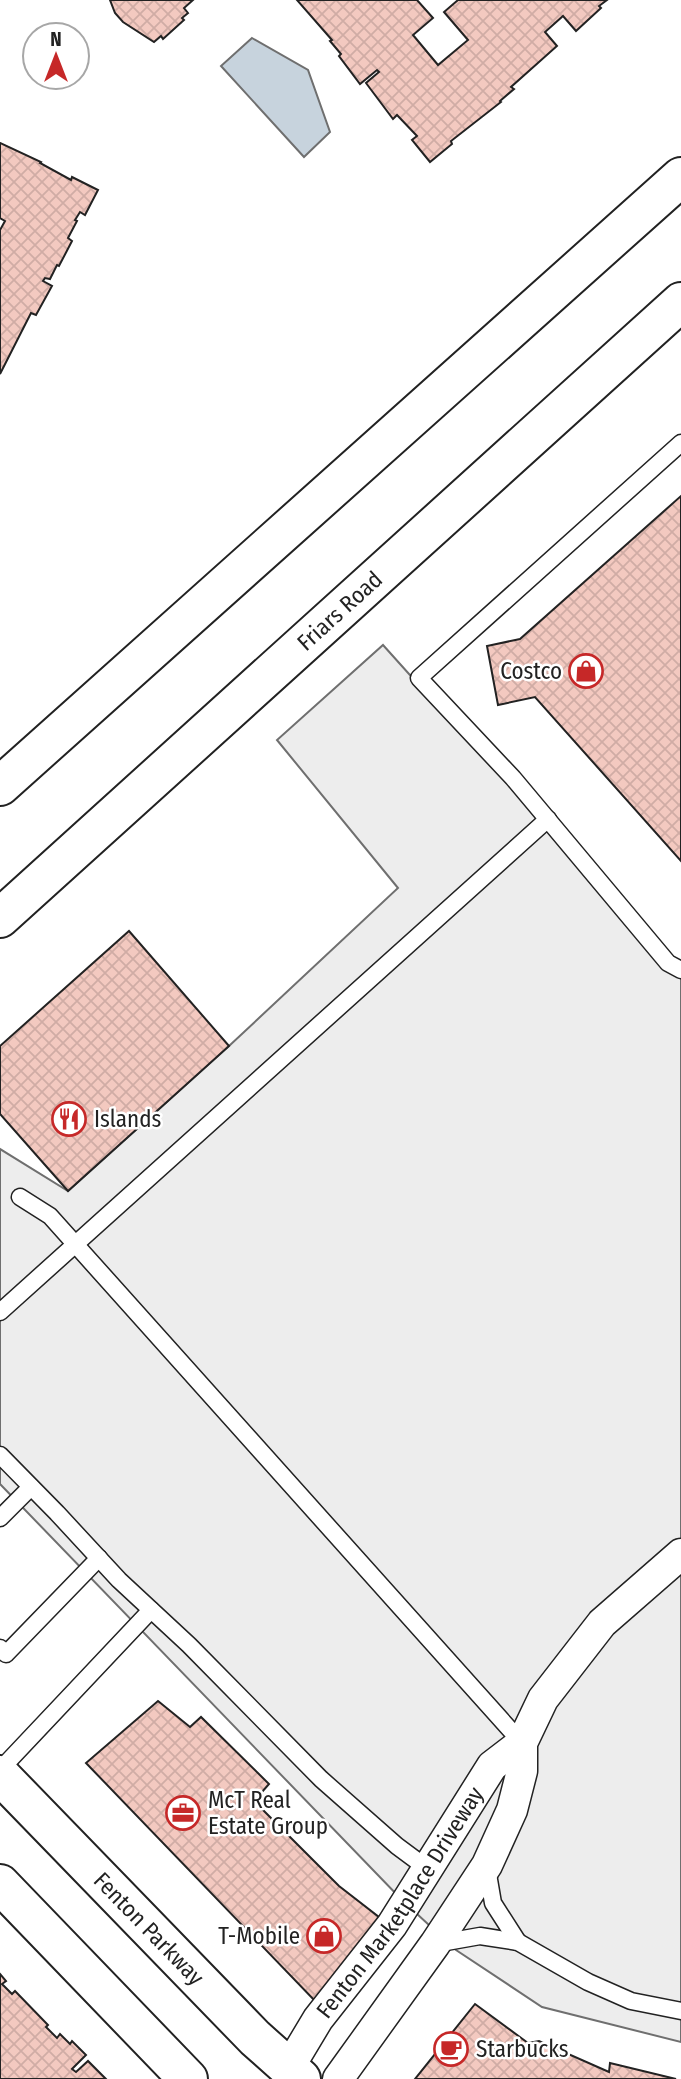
<svg xmlns="http://www.w3.org/2000/svg" width="681" height="2079" font-family="'Fira Sans Condensed',sans-serif">
  <style>
    .parking { fill: #ededed; stroke: #6f6f6f; stroke-width: 2 }
    .water { fill: #c7d3dd; stroke: #6f6f6f; stroke-width: 2 }
    .building { fill: url(#building-cross-hatch); stroke: #222; stroke-width: 2 }
    .lines { fill: none; stroke-linecap: round; stroke-linejoin: round }
    .lane-casing { stroke: #222; stroke-width: 19 }
    .street-casing { stroke: #222; stroke-width: 33 }
    .secondary-casing { stroke: #222; stroke-width: 42 }
    .highway-casing { stroke: #222; stroke-width: 42 }
    .lane { stroke: #fff; stroke-width: 16 }
    .street { stroke: #fff; stroke-width: 30 }
    .secondary { stroke: #fff; stroke-width: 38 }
    .highway { stroke: #fff; stroke-width: 38 }
    .labels { text-anchor: middle; stroke-width: 5; stroke-linejoin: round; paint-order: stroke }
    .street-label { font-size: 23px; fill: #222; stroke: #fff }
    .poi-label { font-size: 23px; fill: #222; stroke: #fff; text-anchor: start }
  </style>
  <defs>
    <pattern id="building-cross-hatch" width="8" height="8" patternUnits="userSpaceOnUse" patternTransform="scale(1.75)"><rect width="8" height="8" fill="#f3c9c0"/><path d="M0 0l8 8M0 8l8-8" fill="none" stroke="#d0aca5"/></pattern>
  </defs>
  <rect width="100%" height="100%" fill="#fff"/>
  <path class="parking" d="M383,645l298,332v1065l-139,-35 -86,-57 -53,-49 -403,-417v-335l68,42 161,-145 169,-158 -121,-148z"/>
  <path class="water" d="M252,38l56,32 22,62 -26,25 -83,-91z"/>
  <g class="building">
    <path d="M110,0h83l-9,8 4,5 -6,5 2,2 -21,19 -2,-3 -7,6 -31,-20 -8,-9z"/>
    <path d="M297,0h120l16,18 -20,17 25,30 30,-25 -24,-28 14,-12h149l-8,6 2,2 -25,23 -13,-15 -18,16 12,14 -46,41 3,2 -14,12 1,1 -50,39 1,3 -22,18 -18,-22 5,-4 -20,-21 -4,4 -27,-36 13,-11 -2,-2 -17,14 -21,-28 2,-2 -11,-13 2,-1z"/>
    <path d="M0,143l41,19 -1,1 31,17 1,-3 26,13 -13,25 -5,-3 -5,8 2,1 -9,17 4,3 -13,25 -2,-1 -7,14 -5,-1 -2,3 9,5 -16,29 -5,-2 -31,61v-144l5,-9 -5,-3z"/>
    <path d="M681,496v365l-146,-164 -37,8 -11,-59 33,-7z"/>
    <path d="M129,931l100,115 -161,145 -68,-77v-68z"/>
    <path d="M158,1701l32,26 11,-10 68,67 -15,17 85,85 45,35 -68,81 -230,-239z"/>
    <path d="M0,1974l6,7 -4,3 10,10 3,-3 33,34 -2,2 11,11 3,-4 10,10 2,-3 14,14 -14,14 4,3 12,-11 18,18h-106z"/>
    <path d="M475,2004l53,39 11,-2 70,31 1,-9 66,16h-261z"/>
  </g>
  <g class="lines">
    <g class="lane-casing">
      <g id="lane">
        <path d="M681,443l-262,235 94,100 155,185 13,7"/>
        <path d="M20,1197l30,19 472,527"/>
        <path d="M0,1312l548,-493"/>
        <path d="M0,1455l57,58 62,67 70,65 132,134 76,67 31,23"/>
        <path d="M0,1518l31,-31"/>
        <path d="M0,1648l6,6 93,-96"/>
        <path d="M0,1770l151,-160"/>
        <path d="M487,1868l6,35 25,39"/>
        <path d="M435,1944l45,-8 38,6 70,40 43,19 50,10"/>
      </g>
    </g>
    <g class="street-casing">
      <g id="street">
        <path id="s1" d="M288,2069l30,-50 74,-94 100,-159 30,-23"/>
        <path d="M338,2079l97,-135 52,-79 25,-55 10,-39v-28l21,-44 59,-76 79,-69"/>
      </g>
    </g>
    <g class="secondary-casing">
      <g id="secondary">
        <path id="s2" d="M0,1775l255,263 46,41"/>
        <path d="M0,1884l188,195"/>
      </g>
    </g>
    <g class="highway-casing">
      <g id="highway">
        <path d="M0,786l681,-609"/>
        <path id="s3" d="M0,918l681,-616"/>
      </g>
    </g>
    <use href="#lane" class="lane"/>
    <use href="#street" class="street"/>
    <use href="#secondary" class="secondary"/>
    <use href="#highway" class="highway"/>
  </g>
  <defs>
    <g id="shop-ring" transform="scale(1.75)"><circle r="9.5" fill="#fff" stroke="#c62828" stroke-width="1.5"/><path d="M-5-2.5h2.3a2.7 3.5 0 0 1 5.4 0H5L5.5 6h-11ZM-1.5-2.5h3a1.5 2.3 0 0 0-3 0Z" fill="#c62828"/></g>
    <g id="restaurant-ring" transform="scale(1.75)"><circle r="9.5" fill="#fff" stroke="#c62828" stroke-width="1.5"/><path d="M-5-6h1v4h1v-4h1v4h1v-4h1v5L-1.5 .5V6h-2V.5L-5-1ZM5-6V6H3V1.5H1.5Q1.5-4 5-6Z" fill="#c62828"/></g>
    <g id="office-ring" transform="scale(1.75)"><circle r="9.5" fill="#fff" stroke="#c62828" stroke-width="1.5"/><path d="M-6-3h4V-5.5h4V-3h4V5H-6ZM-1-4.5V-3h2v-1.5ZM-6 0V1H6V0Z" fill="#c62828"/></g>
    <g id="cafe-ring" transform="scale(1.75)"><circle r="9.5" fill="#fff" stroke="#c62828" stroke-width="1.5"/><path d="M-5.5-4.5H6V0H3Q3 3.5 0 3.5H-2.5Q-5.5 3.5-5.5 0ZM3-3.2v2h1.7v-2ZM-6 4.5H4V6H-6Z" fill="#c62828"/></g>
  </defs>
  <g fill-rule="evenodd">
    <use href="#shop-ring" x="586" y="671"/>
    <use href="#restaurant-ring" x="69" y="1119"/>
    <use href="#office-ring" x="183" y="1813"/>
    <use href="#shop-ring" x="324" y="1936"/>
    <use href="#cafe-ring" x="451" y="2049"/>
  </g>
  <g class="labels">
    <g class="street-label">
      <text dy="8" stroke="none"><textPath href="#s3" startOffset="458">Friars Road</textPath></text>
      <text dy="8" stroke="none"><textPath href="#s1" startOffset="201">Fenton Marketplace Driveway</textPath></text>
      <text dy="8" stroke="none"><textPath href="#s2" startOffset="214">Fenton Parkway</textPath></text>
    </g>
    <g class="poi-label">
      <text x="562" y="679" text-anchor="end">Costco</text>
      <text x="94" y="1127">Islands</text>
      <text x="208" y="1808">McT Real<tspan x="208" dy="26">Estate Group</tspan></text>
      <text x="300" y="1944" text-anchor="end">T-Mobile</text>
      <text x="476" y="2057">Starbucks</text>
    </g>
  </g>
  <g transform="translate(56 56)"><circle r="33" fill="#ffffff" stroke="#a7a7a7" stroke-width="2"/>
  <path d="M0-5L12 26L0 18L-12 26Z" fill="#c62828"/>
  <text y="-10" font-size="19" font-weight="bold" text-anchor="middle" fill="#222222">N</text>
  </g>
</svg>
